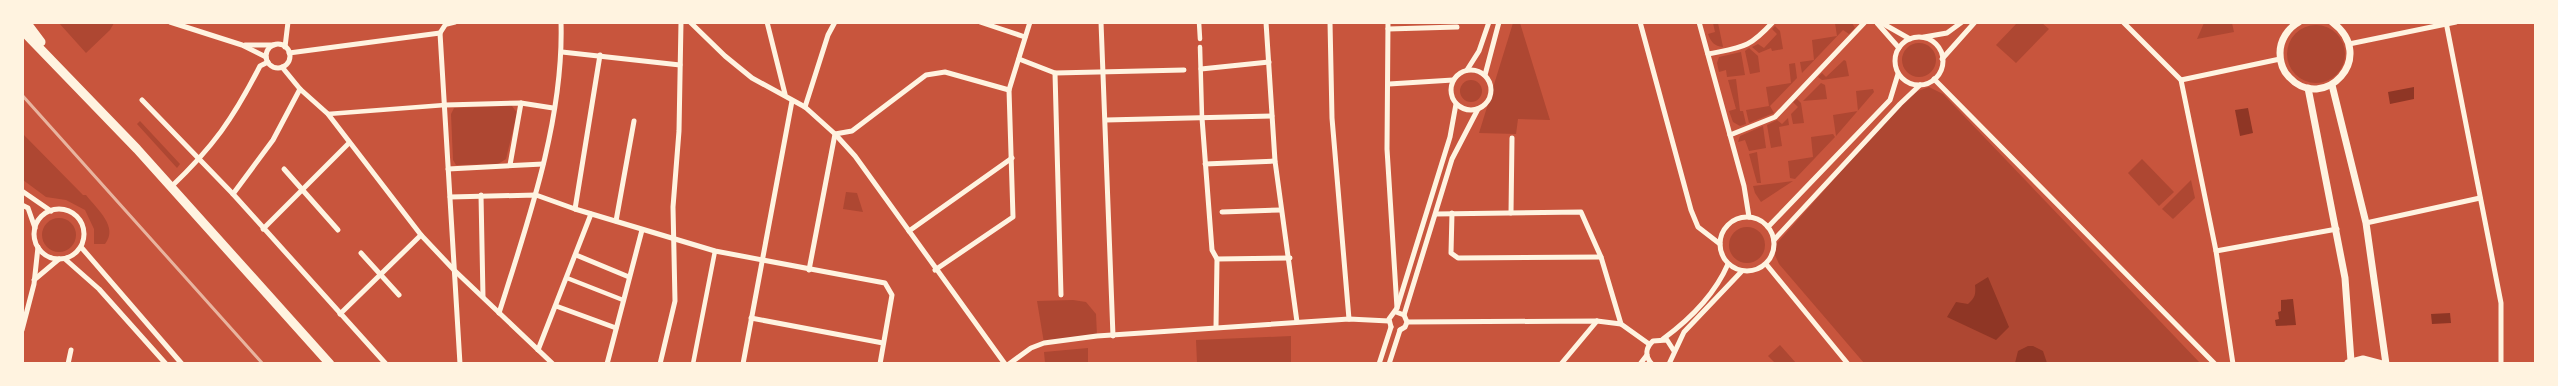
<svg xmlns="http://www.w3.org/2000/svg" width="2558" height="386" font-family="'Source Sans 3',sans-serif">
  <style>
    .green { fill: #ae4732 }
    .water { fill: #8f3625 }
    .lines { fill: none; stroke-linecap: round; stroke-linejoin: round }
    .pedestrian { stroke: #fff3e0; stroke-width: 4.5 }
    .minor { stroke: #fff3e0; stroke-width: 5 }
    .tertiary { stroke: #fff3e0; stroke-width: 7 }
    .primary { stroke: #fff3e0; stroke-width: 9 }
    .rail { stroke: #e9b49f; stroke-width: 3 }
  </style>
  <rect width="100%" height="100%" fill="#c8553d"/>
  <g class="green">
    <path d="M2018,22l24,1 7,6 -33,34 -20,-18z"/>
    <path d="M59,23h55l-4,7 -24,23z"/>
    <path d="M1513,23h7l30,97 -32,-1 -2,15 -37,-1z"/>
    <path d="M1713,23h5l5,24c-9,-1 -12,-5 -15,-13l7,-2z"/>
    <path d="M1835,23h17l3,5 -6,6 -6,-4 -41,43 -2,-11 14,-2 -2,-20 25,-4z"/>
    <path d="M2204,23h28l2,9 -37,7z"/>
    <circle cx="2316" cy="54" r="29"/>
    <path d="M1775,26l5,5 3,18 -11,2 -1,-3 -12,5 -7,-6 6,-3 6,4 13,-14 -5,-5z"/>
    <circle cx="1919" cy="60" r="17"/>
    <path d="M1749,48l9,8 2,16 -10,2 -5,-23z"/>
    <path d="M1741,52l4,23 -18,2 -1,-7 -7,2 -2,-9 2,-6z"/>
    <path d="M1844,60l2,1 3,15 -27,4 -4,-3 4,-4 4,4z"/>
    <path d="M1795,63l2,15 -27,28 4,7 -25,10 -3,-13 23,-4 -3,-19 25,-4 -2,-19z"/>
    <path d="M1736,79l4,32h3l3,13 -6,2 -7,-4 -4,-11 7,-2 -8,-29z"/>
    <circle cx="1471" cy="91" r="11"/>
    <path d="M1821,83l4,2 2,14 -24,2z"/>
    <path d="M1929,87l14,7 257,269h-336l-85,-99 -4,-9 2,-12 126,-141 15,-11z"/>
    <path d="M1873,89l1,3 -38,44 -3,-21 25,-4 -2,-20z"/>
    <path d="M1797,99l4,4 3,20 -11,1 -2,-10 7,-7 -5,-5z"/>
    <path d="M512,106l5,7 -11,46 -8,5 -42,1 -3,-5 -2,-46 3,-6z"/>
    <path d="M1788,118l1,7 -10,2 3,19 -11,2 -4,-23 10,-5 5,4z"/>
    <path d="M140,121l40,43 -3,4 -40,-44z"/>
    <path d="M1763,126l3,22 -17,3 -4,-11 -7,2 2,-6z"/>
    <path d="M22,133l61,62h3c11,14 33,32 19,49h-11v-15l-9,-19 -19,-10 -20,-3 -23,-17z"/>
    <path d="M1833,134l2,3 -40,42 -5,-1 -2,-17 25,-4 -2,-20z"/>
    <path d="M1757,152l4,31h-4l-8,-29z"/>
    <path d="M2142,159l32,33 -15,14 -31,-33z"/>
    <path d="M2191,180l4,18 -22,21 -11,-10z"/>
    <path d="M1793,181l-32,21 -6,-9 -2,-7z"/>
    <path d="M846,192l11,1 6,19 -20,-3z"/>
    <circle cx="59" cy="235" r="17"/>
    <circle cx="1747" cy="245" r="18"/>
    <path d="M1073,300l13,2 10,12 1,22 -53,7 -7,-42z"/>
    <path d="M1291,336v27h-94l-1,-23z"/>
    <path d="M1780,345l16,18h-21l-7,-7z"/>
    <path d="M1088,348v15h-43l-1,-11z"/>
  </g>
  <g class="water">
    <path d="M2414,87v12l-24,5 -2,-12z"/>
    <path d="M2248,108l5,25 -13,3 -5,-26z"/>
    <path d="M1988,277l21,50 -13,13 -49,-23 9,-15 12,2c7,-6 8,-10 7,-19z"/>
    <path d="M2293,299l3,26 -20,1 -1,-6 4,-1 -1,-7 3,-1v-11z"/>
    <path d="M2450,313l1,10 -19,1 -1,-10z"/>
    <path d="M2028,346h5l10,5 4,12h-32l3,-12z"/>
  </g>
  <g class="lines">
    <g class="pedestrian">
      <path d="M1199,22l1,17"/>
      <path d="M1200,47l2,71"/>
      <path d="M328,114l117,-9"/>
      <path d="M567,278l56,22"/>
      <path d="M693,364l22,-113"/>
    </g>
    <g class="minor">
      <path d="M170,22l72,23 24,12"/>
      <path d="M447,22l-7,11 20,331"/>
      <path d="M690,22l35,34 27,22 53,29 30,27 20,22 150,208"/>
      <path d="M767,22l18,72"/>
      <path d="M980,22l45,15"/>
      <path d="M1101,22l12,314"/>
      <path d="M1266,22l9,139 22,161"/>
      <path d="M1330,22l2,96 17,201"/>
      <path d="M1388,22l-1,127 10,159"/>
      <path d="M1640,22l51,188 7,17 22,17"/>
      <path d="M1699,22l45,164 5,31"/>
      <path d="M1880,22l30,17"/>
      <path d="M2123,22l58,58 35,171 17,113"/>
      <path d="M2446,22l55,281v61"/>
      <path d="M1877,23l22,25"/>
      <path d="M447,24l8,-2"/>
      <path d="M1388,29l69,-2"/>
      <path d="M1924,37l23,-4 15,-11"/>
      <circle cx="1919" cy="61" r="24"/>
      <path d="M2349,44l107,-22"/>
      <circle cx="278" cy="56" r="12"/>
      <path d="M245,45h29"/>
      <path d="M285,47l3,-25"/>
      <path d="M562,52l118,13"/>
      <path d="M289,53l151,-20"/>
      <path d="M1708,54c35,-7 40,-5 65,-32"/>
      <path d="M1019,59l36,14 129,-3"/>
      <path d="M1942,59l33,-37"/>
      <path d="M282,67l18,22 28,25 93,121 33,35 99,94"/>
      <path d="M1201,69l68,-7"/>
      <circle cx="1471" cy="90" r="20"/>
      <path d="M1467,70l12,-19 10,-29"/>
      <path d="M1055,73l6,222"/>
      <path d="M1485,75l14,-53"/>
      <path d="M1934,79l281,285"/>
      <path d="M2181,80l99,-21"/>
      <path d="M1389,84l64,-4"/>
      <path d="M142,100l91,94 153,170"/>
      <path d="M445,105l76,-2 32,5"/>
      <path d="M805,107l23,-72 7,-13"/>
      <path d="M1202,118l10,132 5,9 -1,68"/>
      <path d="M1106,120l166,-4"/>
      <path d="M1730,135l45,-18 90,-95"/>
      <path d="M1205,164l70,-3"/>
      <path d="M510,165l11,-62"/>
      <path d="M284,169l54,61"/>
      <path d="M448,169l95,-5"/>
      <path d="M171,187c42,-40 62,-68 89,-121l8,-4"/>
      <path d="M22,191l29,20"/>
      <path d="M233,194l40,-54 27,-51"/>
      <path d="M481,195l2,102"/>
      <path d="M450,197l86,-2 39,14 140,42 170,32 7,12 -12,69"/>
      <path d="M22,205l6,3 7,20"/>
      <path d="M575,209l25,-154"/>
      <circle cx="59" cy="234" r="25"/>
      <path d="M1222,212l59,-2"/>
      <path d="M1452,213l-1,40 7,5 143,-1"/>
      <path d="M1511,213l1,-75"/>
      <path d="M1436,214l145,-2 20,45 20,67 28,20"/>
      <circle cx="1747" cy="244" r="27"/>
      <path d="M616,221l18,-100"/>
      <path d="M2366,223l114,-25"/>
      <path d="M1768,227l122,-127 8,-26"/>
      <path d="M263,229l86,-86"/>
      <path d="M909,231l103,-73"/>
      <path d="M1774,240l126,-136 20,-19"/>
      <path d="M81,247l101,117"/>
      <path d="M2216,251l121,-22"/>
      <path d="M361,253l38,42"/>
      <path d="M576,255l53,22"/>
      <path d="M65,259l34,30 67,75"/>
      <path d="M1217,259l73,-1"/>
      <path d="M1766,264l82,100"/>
      <path d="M809,270l26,-136 17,-3 74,-56 19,-3 64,18"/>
      <path d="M935,270l78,-53 -4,-127 21,-68"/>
      <path d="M34,280l25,-21"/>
      <path d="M556,306l60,22"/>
      <path d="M1396,312l8,3 3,7 -2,5 -5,3"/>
      <path d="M499,313c29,-91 65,-194 62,-291"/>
      <path d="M340,314l81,-79"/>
      <path d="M1404,315l48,-156 26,-50"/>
      <path d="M751,318l132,25"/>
      <path d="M1407,322l190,-1 24,3"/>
      <path d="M1391,327l-2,-8 8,-11 53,-171 6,-33"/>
      <path d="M22,330l12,-46 4,-37"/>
      <path d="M1663,339c26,-19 52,-45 65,-75"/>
      <path d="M538,350l53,-136"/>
      <path d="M68,364l3,-14"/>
      <path d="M607,364l35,-134"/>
      <path d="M660,364l15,-63 -2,-94 6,-76 2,-109"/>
      <path d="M743,364l49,-263"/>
      <path d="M1009,364l22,-16 13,-5 53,-7 252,-17 40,2"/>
      <path d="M1379,364l12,-37"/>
      <path d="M1389,364l11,-34"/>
      <path d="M1561,364l36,-43"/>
      <path d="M1640,364l7,-9"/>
      <path d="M1652,364c-8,-8 -6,-17 1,-23l14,-1 7,11"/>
      <path d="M1669,364l15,-32 58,-61"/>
    </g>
    <g class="tertiary">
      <path d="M2299,22c-11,6 -19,18 -19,31 0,9 3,18 9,24 34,37 90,-20 43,-55"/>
      <path d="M2332,85l34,138 20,141"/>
      <path d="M2308,88l37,190 6,83"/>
      <path d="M2348,363l15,-4 19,5"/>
    </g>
    <g class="primary">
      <path d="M26,22l15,20"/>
      <path d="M22,30l115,119 193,215"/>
    </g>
    <path class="rail" d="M22,95l241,269"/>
  </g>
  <rect width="2558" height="386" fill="none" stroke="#fff3e0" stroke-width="48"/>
</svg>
